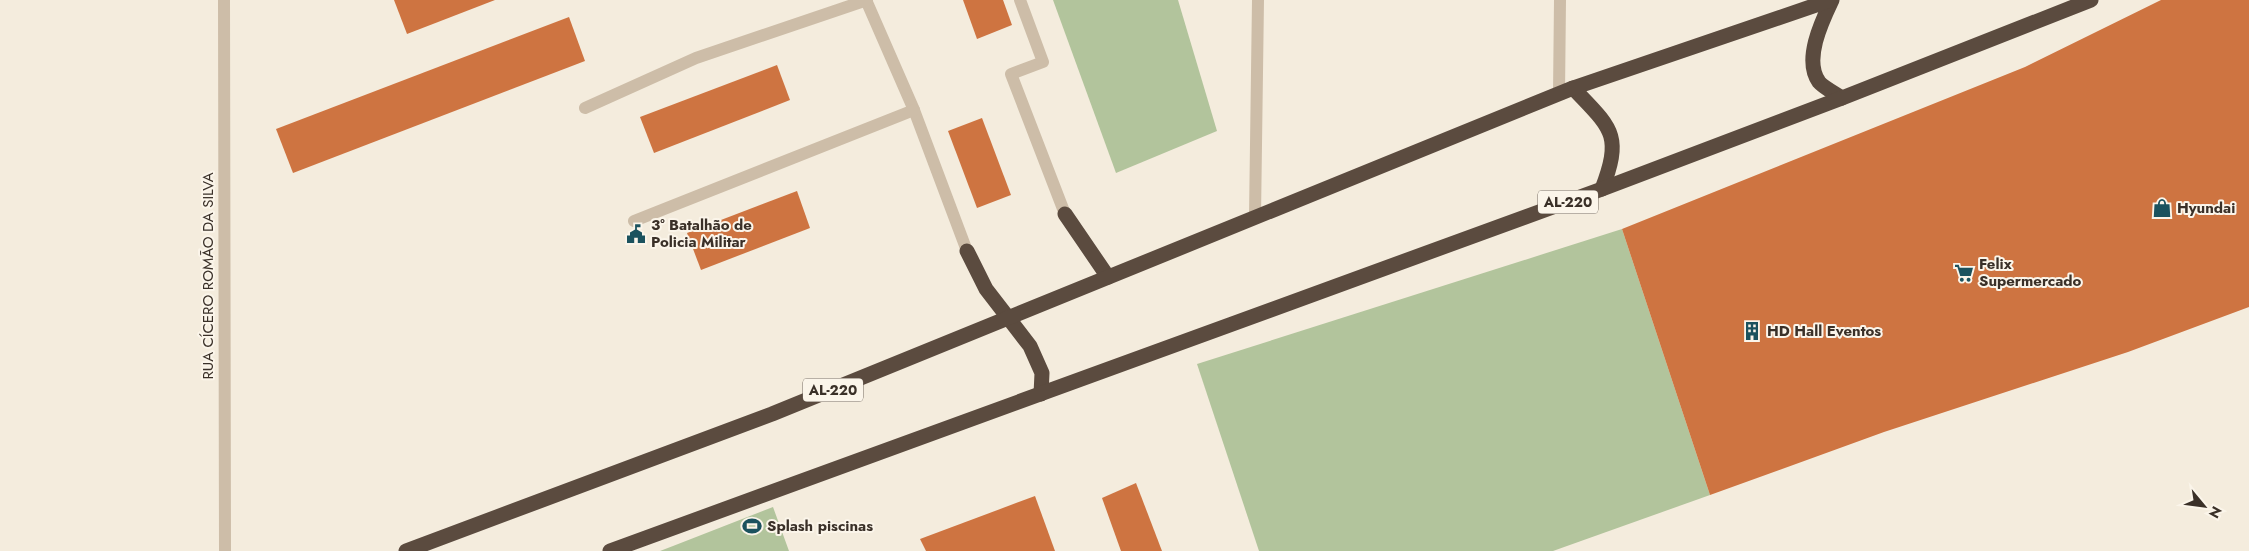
<svg xmlns="http://www.w3.org/2000/svg" width="2249" height="551" font-family="Jost,sans-serif">
  <style>
    .green { fill: #b2c49c }
    .building { fill: #ce7441 }
    .lines { fill: none; stroke-linecap: round; stroke-linejoin: round }
    .minor { stroke: #cdbda8; stroke-width: 12 }
    .highway { stroke: #5b4b3f; stroke-width: 15 }
    .labels { text-anchor: middle; stroke-width: 4; stroke-linejoin: round; paint-order: stroke }
    .shield { fill: #fbf5ea; stroke: #746b62; stroke-width: 1 }
    .shield-label { font-size: 14px; font-weight: bold; fill: #3a3028 }
    .poi-label { font-size: 15px; font-weight: bold; fill: #3a3028; stroke: #fbf5ea; text-anchor: start }
    .street-label { font-size: 15px; fill: #3a3028; stroke: #fbf5ea }
  </style>
  <rect width="100%" height="100%" fill="#f4ecdd"/>
  <g class="green">
    <path d="M1053,0h125l39,131 -101,42z"/>
    <path d="M1622,229l88,266 -157,56h-294l-62,-187z"/>
    <path d="M773,507l16,44h-129l13,-5z"/>
  </g>
  <g class="building">
    <path d="M394,0h101l-88,34z"/>
    <path d="M963,0h40l9,25 -35,14z"/>
    <path d="M2161,0h88v307l-121,45 -244,80 -174,63 -88,-266 403,-162z"/>
    <path d="M569,17l16,44 -292,112 -17,-44z"/>
    <path d="M777,65l13,35 -136,53 -14,-36z"/>
    <path d="M982,118l29,77 -34,13 -29,-77z"/>
    <path d="M797,191l13,37 -109,42 -14,-37z"/>
    <path d="M1136,483l26,68h-41l-19,-53z"/>
    <path d="M1035,496l20,55h-129l-6,-12z"/>
  </g>
  <g class="lines">
    <g class="minor">
      <path d="M224,0l1,551"/>
      <path d="M866,0l48,110 53,141"/>
      <path d="M1020,0l23,62 -32,12 54,140"/>
      <path d="M1559,94l1,-94"/>
      <path d="M585,108l111,-50 171,-58"/>
      <path d="M1255,217l3,-217"/>
      <path d="M634,221l280,-111"/>
    </g>
    <g class="highway">
      <path d="M1832,0c-10,21 -29,60 -13,82 5,6 16,11 23,16"/>
      <path d="M1573,88c38,40 50,46 29,101"/>
      <path d="M1065,214l43,63"/>
      <path d="M967,251l19,38 44,57 12,27 -1,21"/>
      <path d="M406,551l366,-137 801,-326 258,-88"/>
      <path d="M610,551l992,-362 240,-91 249,-98"/>
    </g>
  </g>
  <defs>
    <g id="shop-bare" transform="scale(1.5)"><path d="M-5-2.5h2.3a2.7 3.5 0 0 1 5.4 0H5L5.5 6h-11ZM-1.5-2.5h3a1.5 2.3 0 0 0-3 0Z" fill="#1b525e" stroke="#fbf5ea" stroke-width="2.5" paint-order="stroke"/></g>
    <g id="civic-bare" transform="scale(1.5)"><path d="M-.6-6.5H3V-4.5H.6V-3L4-1V1h2V6H-6V1h2V-1L-.6-3ZM-1.2 2.5V6h2.4V2.5Z" fill="#1b525e" stroke="#fbf5ea" stroke-width="2.5" paint-order="stroke"/></g>
    <g id="supermarket-bare" transform="scale(1.5)"><path d="M-6-5.5h2.5l.6 2H6L4.5 2H-2.5L-4.4-4H-6ZM-1.5 3.2a1.3 1.3 0 1 0 .1 0ZM3 3.2a1.3 1.3 0 1 0 .1 0Z" fill="#1b525e" stroke="#fbf5ea" stroke-width="2.5" paint-order="stroke"/></g>
    <g id="building-bare" transform="scale(1.5)"><path d="M-4-6H4V6H1V3H-1V6H-4ZM-2.5-4.3h1.7v1.8h-1.7ZM.8-4.3h1.7v1.8H.8ZM-2.5-1h1.7V.8h-1.7ZM.8-1h1.7V.8H.8Z" fill="#1b525e" stroke="#fbf5ea" stroke-width="2.5" paint-order="stroke"/></g>
    <g id="stadium-bare" transform="scale(1.5)"><path d="M0-5a6.5 5 0 1 0 0 10a6.5 5 0 1 0 0-10ZM-3.5-1.8h7v3.6h-7Z" fill="#1b525e" stroke="#fbf5ea" stroke-width="2.5" paint-order="stroke"/></g>
  </defs>
  <g fill-rule="evenodd">
    <use href="#shop-bare" x="2162" y="208"/>
    <use href="#civic-bare" x="636" y="234"/>
    <use href="#supermarket-bare" x="1964" y="273"/>
    <use href="#building-bare" x="1752" y="331"/>
    <use href="#stadium-bare" x="752" y="526"/>
  </g>
  <g class="labels">
    <g class="shield">
      <rect x="1538" y="190.5" width="60" height="23" rx="4"/>
      <rect x="803" y="378.5" width="60" height="23" rx="4"/>
    </g>
    <g class="shield-label">
      <text x="1568" y="207">AL-220</text>
      <text x="833" y="395">AL-220</text>
    </g>
    <g class="poi-label">
      <text x="2177" y="213">Hyundai</text>
      <text x="651" y="230">3º Batalhão de<tspan x="651" dy="17">Policia Militar</tspan></text>
      <text x="1979" y="269">Felix<tspan x="1979" dy="17">Supermercado</tspan></text>
      <text x="1767" y="336">HD Hall Eventos</text>
      <text x="767" y="531">Splash piscinas</text>
    </g>
    <g class="street-label">
      <text transform="translate(208 276) rotate(-90)" y="5">RUA CÍCERO ROMÃO DA SILVA</text>
    </g>
  </g>
  <g transform="translate(2204 506) rotate(119)" stroke="#fbf5ea" stroke-width="4" paint-order="stroke">
  <path d="M0-4L9 19L0 12L-9 19Z" fill="#3a3028"/>
  <text y="-8" font-size="14" font-weight="bold" text-anchor="middle" fill="#3a3028">N</text>
  </g>
</svg>
